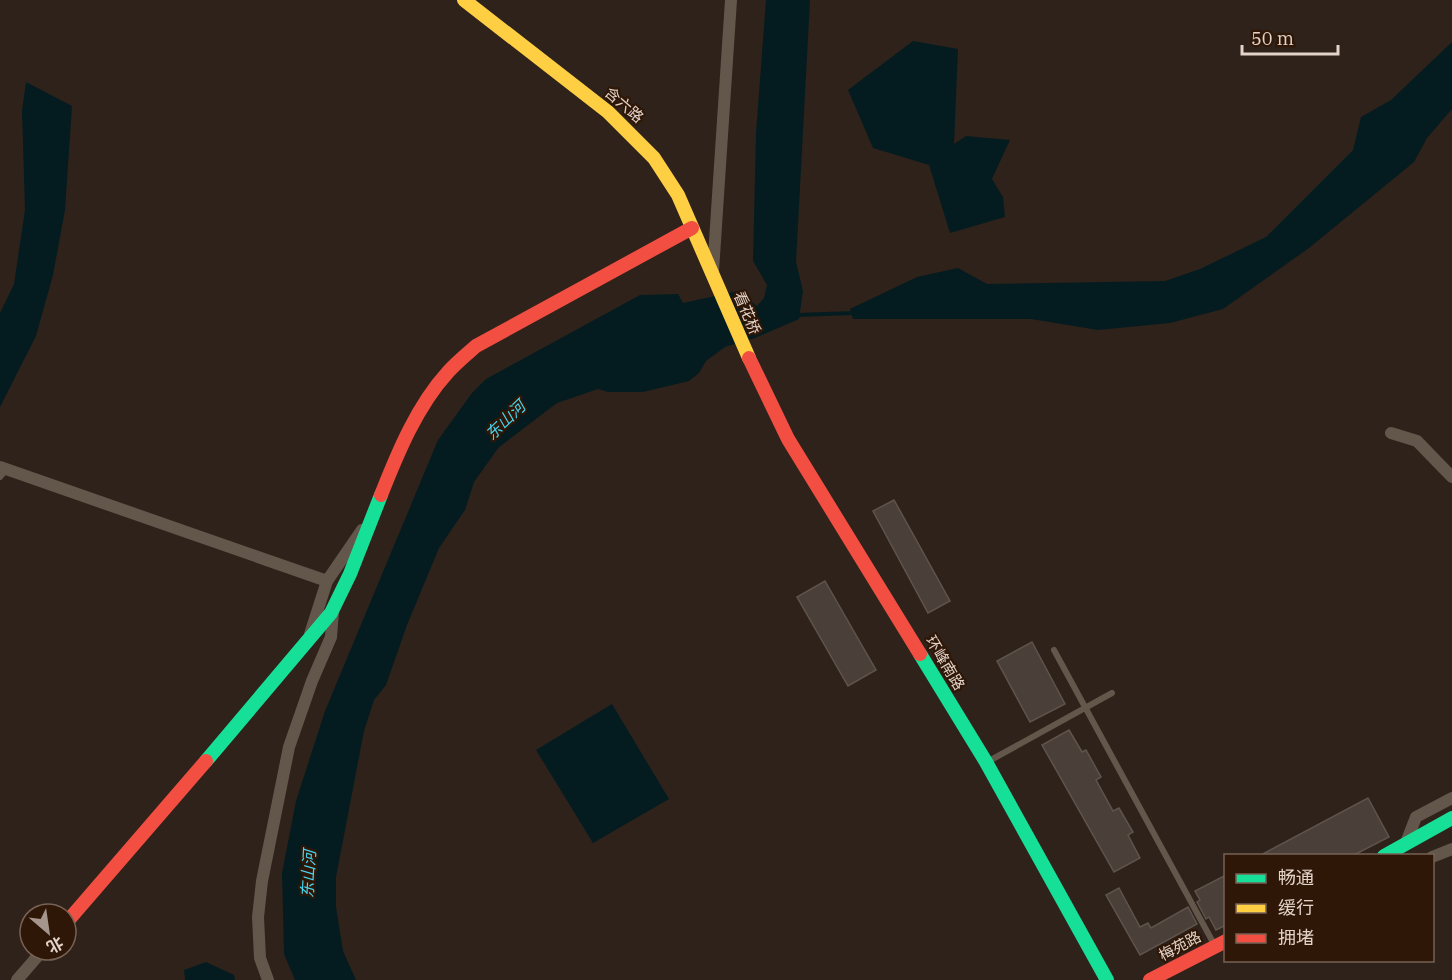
<svg xmlns="http://www.w3.org/2000/svg" width="1452" height="980" font-family="'IBM Plex Serif','Noto Sans SC',serif">
  <style>
    .water { fill: #041c20 }
    .lines { fill: none; stroke-linecap: round; stroke-linejoin: round }
    .stream { stroke: #041c20; stroke-width: 4 }
    .building { fill: #4b3f39; stroke: #5f544d; stroke-width: 1.5 }
    .lane { stroke: #62574a; stroke-width: 6 }
    .street { stroke: #62574a; stroke-width: 12 }
    .fast { stroke: #16e098; stroke-width: 14 }
    .slow { stroke: #ffcf43; stroke-width: 14 }
    .jam { stroke: #f24e42; stroke-width: 14 }
    .labels { text-anchor: middle; stroke-width: 4.5; stroke-linejoin: round; paint-order: stroke }
    .street-label { font-size: 15px; fill: #e4d3c9; stroke: #2e1707 }
    .water-label { font-size: 16px; font-style: italic; fill: #45d7f3; stroke: #2e1707 }
  </style>
  <rect width="100%" height="100%" fill="#2f221a"/>
  <g class="water">
    <path d="M766,0h44l-14,262 7,29 -4,28 -44,19 -30,9 -19,14 -7,12 -10,8 -46,11h-35l-10,-3 -41,14 -58,44 -25,35 -9,28 -26,38 -32,77 -21,60 -12,15 -10,31 -28,146v30l7,44 13,29h-61l-11,-26 -2,-81 14,-72 29,-90 113,-271 34,-47 14,-14 154,-84 38,-1 5,9 55,-12 19,15 7,-8 3,-13 -14,-24 3,-128z"/>
    <path d="M913,41l45,8 -4,95 12,-8 44,4 -18,39 11,18 2,20 -55,16 -21,-68 -56,-17 -25,-58z"/>
    <path d="M1452,42v67l-25,29 -13,24 -105,86 -86,61 -53,14 -72,7 -67,-11h-178l-3,-10 67,-32 41,-9 29,16 178,-3 35,-12 66,-32 87,-87 8,-33 30,-17z"/>
    <path d="M26,82l46,24 -7,104 -12,65 -17,61 -36,71v-94l14,-29 11,-74 -3,-99z"/>
    <path d="M612,704l57,95 -76,44 -57,-93z"/>
    <path d="M206,962l28,13 1,5h-50l-1,-10z"/>
  </g>
  <g class="lines">
    <path class="stream" d="M796,315l59,-2"/>
  </g>
  <g class="building">
    <path d="M894,500l56,101 -22,12 -55,-102z"/>
    <path d="M825,581l51,89 -28,16 -51,-89z"/>
    <path d="M1032,642l33,62 -35,18 -33,-61z"/>
    <path d="M1069,730l13,22 4,-2 15,27 -5,3 17,31 6,-3 14,24 -5,3 12,23 -26,14 -72,-127z"/>
    <path d="M1368,798l21,39 -35,18h-93z"/>
    <path d="M1226,875v50l-10,5 -7,-13 -3,2 -9,-17 3,-2 -5,-9z"/>
    <path d="M1119,888l21,39 8,-4 3,5 37,-21 9,17 -57,31 -34,-60z"/>
  </g>
  <g class="lines">
    <g class="lane">
      <path d="M0,477l6,-7"/>
      <path d="M1054,650l161,296"/>
      <path d="M989,761l123,-68"/>
    </g>
    <g class="street">
      <path d="M713,271l18,-271"/>
      <path d="M1391,433l26,8 35,36"/>
      <path d="M0,467l327,114"/>
      <path d="M310,634l17,-53 35,-51"/>
      <path d="M1406,843l10,-26 36,-19"/>
      <path d="M1432,857l20,-8"/>
      <path d="M17,980l26,-30"/>
      <path d="M268,980l-8,-22 -2,-41 4,-36 27,-134 23,-66 19,-44 2,-25"/>
    </g>
    <g class="fast">
      <path d="M920,654l66,108 121,218"/>
      <path d="M206,761l125,-148 19,-39 31,-79"/>
      <path d="M1384,856l68,-38"/>
    </g>
    <path class="slow" d="M464,0l144,112 46,46 24,37 71,163"/>
    <g class="jam">
      <path d="M749,358l39,81 132,215"/>
      <path d="M381,495c17,-43 36,-89 67,-123 9,-10 19,-18 28,-26l216,-118"/>
      <path d="M66,923l140,-162"/>
      <path d="M1150,980l76,-39"/>
    </g>
  </g>
  <g class="labels">
    <g class="street-label">
      <text transform="translate(624 105) rotate(41)" y="5">含六路</text>
      <text transform="translate(747 313) rotate(67)" y="5">看花桥</text>
      <text transform="translate(945 663) rotate(59)" y="5">环峰南路</text>
      <text transform="translate(1180 946) rotate(-28)" y="5">梅苑路</text>
    </g>
    <g class="water-label">
      <text transform="translate(505 420) rotate(-44)" y="6">东山河</text>
      <text transform="translate(308 874) rotate(-87)" y="6">东山河</text>
    </g>
  </g>
  <rect x="1224" y="854" width="210" height="108" fill="#2e1707" stroke="#776255" stroke-width="1.5"/>
  <rect x="1236" y="874" width="30" height="9" fill="#16e098" stroke="#776255" stroke-width="1.5"/>
  <text x="1278" y="884" font-size="18" fill="#e4d3c9">畅通</text>
  <rect x="1236" y="904" width="30" height="9" fill="#ffcf43" stroke="#776255" stroke-width="1.5"/>
  <text x="1278" y="914" font-size="18" fill="#e4d3c9">缓行</text>
  <rect x="1236" y="934" width="30" height="9" fill="#f24e42" stroke="#776255" stroke-width="1.5"/>
  <text x="1278" y="944" font-size="18" fill="#e4d3c9">拥堵</text>
  <g transform="translate(48 932) rotate(151)"><circle r="28" fill="#2e1707" stroke="#776255" stroke-width="1.5"/>
  <path d="M0-4.5L10 22L0 15L-10 22Z" fill="#a5958c"/>
  <text y="-9" font-size="16" font-weight="bold" text-anchor="middle" fill="#e4d3c9">北</text>
  </g>
  <path d="M1242 45v9h96v-9" fill="none" stroke="#e4d3c9" stroke-width="3"/>
  <text x="1251" y="45" font-size="18" fill="#e4d3c9" stroke="#2e1707" stroke-width="4.5" paint-order="stroke">50 m</text>
</svg>
